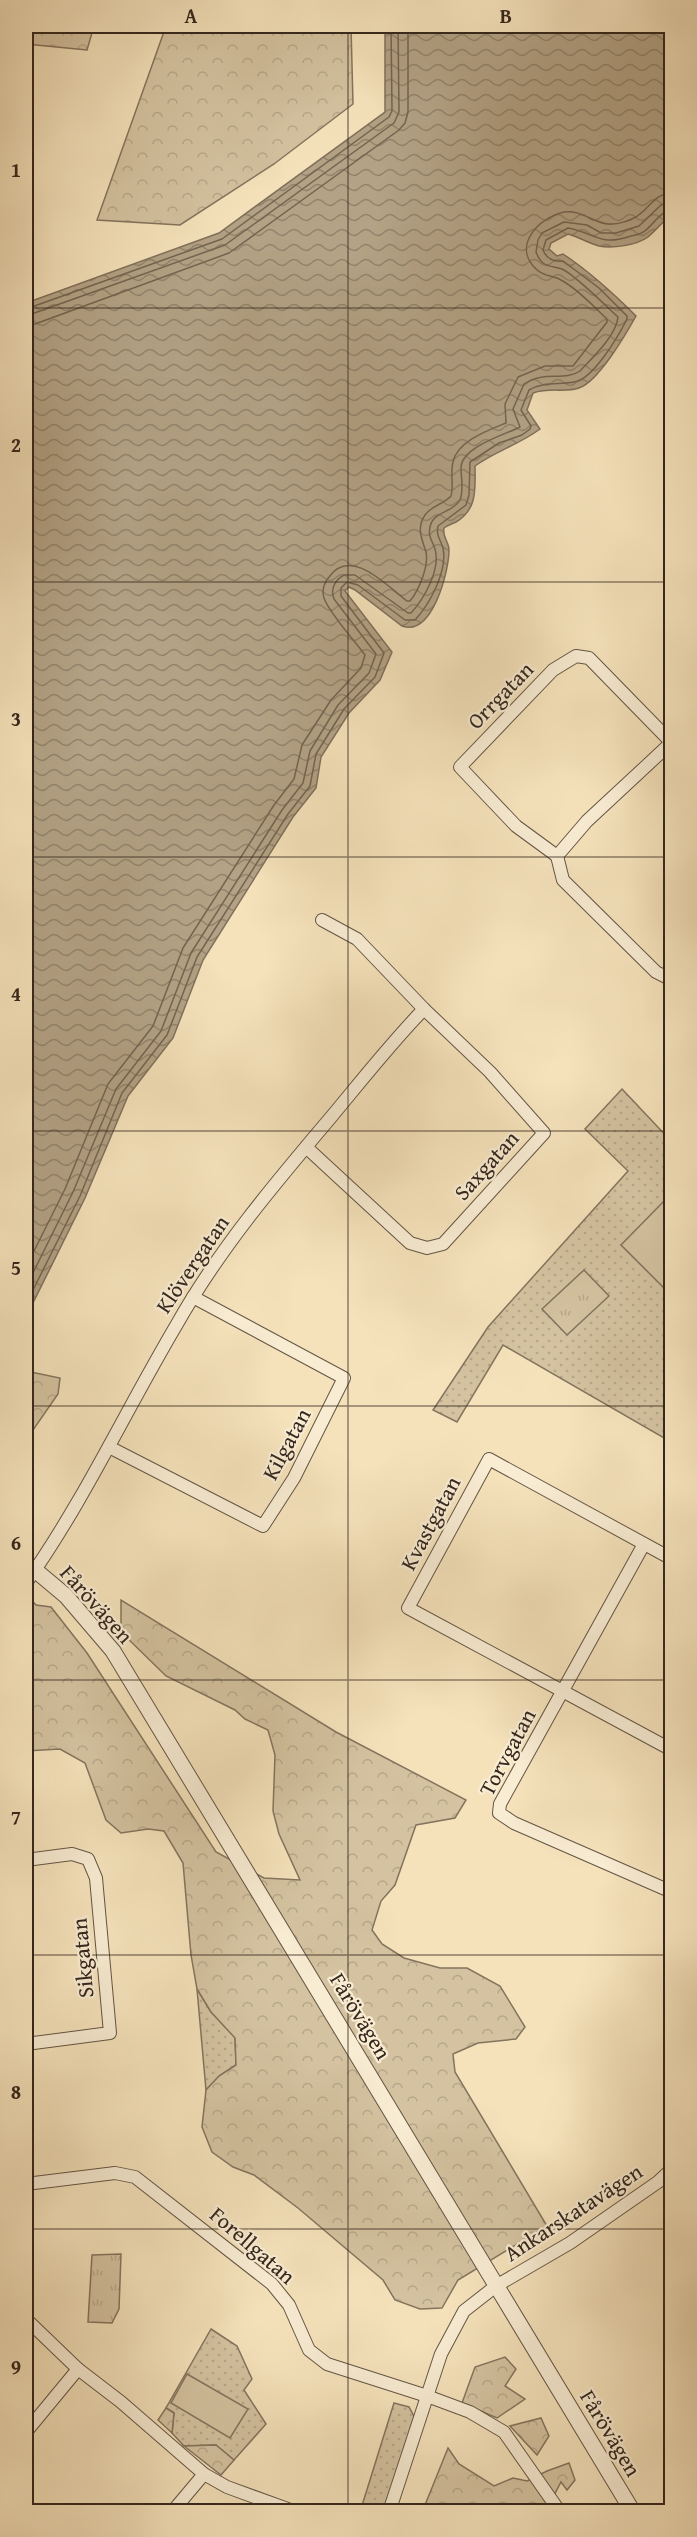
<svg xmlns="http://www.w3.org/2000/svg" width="697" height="2537" font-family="'Gentium Book Plus',serif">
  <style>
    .grass { fill: url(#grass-dots); stroke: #84745e; stroke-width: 1.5 }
    .forest { fill: url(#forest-crowns); stroke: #84745e; stroke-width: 1.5 }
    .park { fill: url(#park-tufts); stroke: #84745e; stroke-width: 1.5 }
    .pitch { fill: #d4c2a0; stroke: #84745e; stroke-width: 1.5 }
    .water { fill: url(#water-waves); stroke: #80705b; stroke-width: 1.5 }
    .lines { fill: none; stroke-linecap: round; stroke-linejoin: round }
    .shore { stroke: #746450; stroke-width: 1.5 }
    .minor-casing { stroke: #645544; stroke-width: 14 }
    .tertiary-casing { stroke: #645544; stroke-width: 17 }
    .minor { stroke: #f8ecd3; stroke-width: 12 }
    .tertiary { stroke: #f8ecd3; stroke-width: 15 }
    .grid { fill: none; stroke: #34261c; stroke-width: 1.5; stroke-opacity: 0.55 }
    .labels { text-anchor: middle; stroke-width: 4.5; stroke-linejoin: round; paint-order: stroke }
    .street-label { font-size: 22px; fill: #34261c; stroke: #f8ecd3 }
    .neatline { fill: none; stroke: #34261c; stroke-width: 2 }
    .grid-label { font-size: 20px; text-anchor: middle; font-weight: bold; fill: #34261c }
  </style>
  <defs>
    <pattern id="grass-dots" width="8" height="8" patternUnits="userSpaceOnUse" patternTransform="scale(1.5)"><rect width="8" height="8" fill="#d4c2a0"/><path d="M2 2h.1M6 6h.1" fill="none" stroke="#b7a789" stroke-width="1.8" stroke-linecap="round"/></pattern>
    <pattern id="forest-crowns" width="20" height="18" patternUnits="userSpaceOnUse" patternTransform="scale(1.5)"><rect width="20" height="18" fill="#d4c2a0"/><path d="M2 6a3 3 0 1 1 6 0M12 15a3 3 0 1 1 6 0" fill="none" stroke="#b7a789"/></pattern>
    <pattern id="park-tufts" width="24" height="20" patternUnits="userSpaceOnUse" patternTransform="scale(1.5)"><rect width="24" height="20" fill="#d4c2a0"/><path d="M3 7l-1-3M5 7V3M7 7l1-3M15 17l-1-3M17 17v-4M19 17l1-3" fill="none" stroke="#b7a789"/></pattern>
    <pattern id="water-waves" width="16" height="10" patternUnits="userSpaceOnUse" patternTransform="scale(1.5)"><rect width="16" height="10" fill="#b3a285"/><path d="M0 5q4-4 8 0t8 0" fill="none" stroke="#92846c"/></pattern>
  </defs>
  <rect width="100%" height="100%" fill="#f5e2bb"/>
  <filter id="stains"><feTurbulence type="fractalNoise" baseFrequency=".00333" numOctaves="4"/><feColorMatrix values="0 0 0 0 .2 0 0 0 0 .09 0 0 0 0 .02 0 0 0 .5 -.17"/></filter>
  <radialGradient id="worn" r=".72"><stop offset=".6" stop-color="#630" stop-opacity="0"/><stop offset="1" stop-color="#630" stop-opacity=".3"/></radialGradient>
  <g class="grass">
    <path d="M622,1089l49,52v301l-168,-97 -46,77 -24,-12 55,-83 140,-156 -43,-42z"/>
    <path d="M197,1989l14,23 24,25 1,28 -17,11 -13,14z"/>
    <path d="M211,2329l26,17 15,33 -8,11 22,34 -32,36 -18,-15 -32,1 -12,-13 2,-20 -8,-5z"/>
    <path d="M394,2403l15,4 7,13 -30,91 -26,1z"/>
  </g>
  <g class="forest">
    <path d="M26,26h68l-7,24 -61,-6z"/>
    <path d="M166,26h185l2,78 -79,60 -94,61 -83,-5z"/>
    <path d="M26,1371l34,7 -2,16 -27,39 -5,2z"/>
    <path d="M26,1594l10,11 15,2 36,46 129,199 48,26 36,2 -21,-46 -6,-23 2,-56 -7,-25 -23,-11 -10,-9 -69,-34 -45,-44v-32l215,132 130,68 -11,18 -39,7 -21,60 -14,16 -9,29 10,14 22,14 36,10h27l33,18 25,41 -9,12 -38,4 -25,11 2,18 92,154 -89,54 -16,28 -22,1 -25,-9 -12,-20 -85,-72 -44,-33 -21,-8 -21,-15 -10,-25 4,-37 13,-14 17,-11 -1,-27 -24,-26 -14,-23 -6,-34 -8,-92 -19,-32 -16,-2 -27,4 -15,-13 -21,-57 -25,-14 -34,2z"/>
    <path d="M505,2357l11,12 -11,17 20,13 -28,19 -35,-15 13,-36z"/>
    <path d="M166,2408l8,5 -2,20 -14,-13z"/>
    <path d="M541,2418l8,18 -12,19 -27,-29z"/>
    <path d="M216,2445l18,15 -13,15 -37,-29z"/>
    <path d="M448,2448l11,16 35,22 19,-8 14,3 20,-10 22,-8 6,17 -8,10 -6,-8 -15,29h-102l-19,-6z"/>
  </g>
  <g class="park">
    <path d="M584,1270l25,26 -42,39 -25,-26z"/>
    <path d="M121,2254l-2,55 -7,14 -24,-1 4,-67z"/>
  </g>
  <g class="pitch">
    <path d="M667,1198l5,4 -1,93 -50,-50z"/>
    <path d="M187,2374l61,35 -18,29 -59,-35z"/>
  </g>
  <path class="water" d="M385,26h286v188c-7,7 -15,16 -23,23 -11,8 -36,12 -49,9 -11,-3 -20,-9 -31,-12l-17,9 -2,6 8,7 6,-2c27,18 50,39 73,62 -10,18 -38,66 -57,72 -15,5 -28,-1 -46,5l-6,17 13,19c-20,15 -44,22 -65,37 0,22 3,43 -19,56 -4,2 -8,3 -12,6 -2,9 5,14 5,22 0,22 -17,87 -47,76l-47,-36 -6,-3 -4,4 47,61 -12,28 -31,33 -28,44 -5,31 -23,29 -90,143 -30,78 -45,58 -43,102 -59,119v-1014l193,-70 166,-121z"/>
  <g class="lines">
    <g class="shore">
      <path d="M26,309l196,-70 167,-122 3,-6 -1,-85"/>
      <path d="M26,316l199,-71 169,-122 5,-11 -1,-86"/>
      <path d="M26,325l9,-1 194,-71 170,-123 6,-7 3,-11v-86"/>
      <path d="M26,1267l39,-78 43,-105 45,-58 30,-78 91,-143 20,-26 8,-34 29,-45 30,-32 4,-13c-10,-14 -36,-42 -41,-57 -2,-7 0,-15 5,-21 22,-31 58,9 78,24h3c9,-11 19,-35 16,-49 -4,-13 -10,-24 -1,-37 6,-9 19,-11 26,-19 3,-11 -1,-23 2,-34 4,-21 36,-32 53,-39l-1,-19 13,-27 27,-11h28l34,-44v-3c-14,-13 -29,-30 -46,-39 -8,-5 -17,-3 -25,-11 -24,-23 2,-51 28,-57 18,-3 33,14 48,12 6,0 17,-3 22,-6 15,-8 19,-24 38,-25"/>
      <path d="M26,1287l47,-95 43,-103 45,-58 30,-78 91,-143 21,-27 7,-32 28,-46 31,-32 7,-19 -42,-55c-4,-10 1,-19 10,-24h11l53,38h3c13,-14 30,-44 24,-64 -3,-9 -7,-12 -5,-22 3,-16 23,-14 30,-27 4,-9 1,-23 1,-33 1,-20 43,-32 59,-40l-7,-18 11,-25c20,-14 40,-2 56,-13 13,-14 36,-35 38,-54 -11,-10 -44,-43 -56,-48 -13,-4 -20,-1 -26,-17l2,-12 4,-7 22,-11 23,3 14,8h15l23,-7 22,-21 11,-3"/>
      <path d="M26,1304l54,-108 42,-103 45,-58 30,-78 91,-143 22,-28 6,-32 28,-45 31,-32 9,-24 -43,-57v-8l6,-6 11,3 47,35h10c14,-15 33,-49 28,-72 -3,-10 -7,-12 -5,-22l28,-21 3,-10 1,-33 29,-19 23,-8 8,-6 1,-3 -10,-16 8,-20c15,-9 29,-5 45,-8 19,-2 45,-47 53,-63v-3l-28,-28 -36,-27c-9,1 -16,-1 -20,-11l3,-10 22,-12c27,5 31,18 60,9 6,-2 13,-2 18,-7 8,-7 15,-19 26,-20"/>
    </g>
    <g class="minor-casing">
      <g id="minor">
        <path d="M557,856l-41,-30 -56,-59 93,-97 23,-14 13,2 83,85"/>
        <path d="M557,856l6,24 93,92 16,8"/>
        <path d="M557,856l30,-35 85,-79"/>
        <path d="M306,1147l104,96 17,5 16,-4 101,-111 -54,-61 -66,-63 -67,-70 -35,-19"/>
        <path d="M109,1447l154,79 31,-48 50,-100 -151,-81"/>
        <path d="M644,1544l-144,260 -1,9 15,10 158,69"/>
        <path d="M672,1559l-183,-100 -81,149 264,142"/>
        <path d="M26,1583c58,-82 100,-173 151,-259 43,-76 99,-142 155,-208 30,-36 59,-73 92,-107"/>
        <path d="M26,1860l46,-6 16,5 8,19 14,155 -84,11"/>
        <path d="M26,2184l89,-11 20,4 137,107 17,21 20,45 18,14 100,32 43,16 34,20 56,80"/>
        <path d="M26,2319l52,50 43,33 83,72 23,13 69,25"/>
        <path d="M26,2432l52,-63"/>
        <path d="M172,2512l32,-38"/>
        <path d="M389,2512l52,-158 23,-43 32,-25 74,-43 88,-61 14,-13"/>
      </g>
    </g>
    <g class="tertiary-casing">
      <path id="tertiary" d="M35,1570l31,26 47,55 520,861"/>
    </g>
    <use href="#minor" class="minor"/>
    <use href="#tertiary" class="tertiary"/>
  </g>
  <path class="grid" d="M348,26v2486M26,308h646M26,582h646M26,857h646M26,1131h646M26,1406h646M26,1680h646M26,1955h646M26,2229h646"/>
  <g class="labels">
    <g class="street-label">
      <text transform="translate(500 695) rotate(-46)" y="8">Orrgatan</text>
      <text transform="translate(486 1165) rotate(-48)" y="8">Saxgatan</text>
      <text transform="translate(192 1264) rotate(-56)" y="8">Klövergatan</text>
      <text transform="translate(286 1444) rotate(-62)" y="8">Kilgatan</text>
      <text transform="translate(430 1523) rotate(-62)" y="8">Kvastgatan</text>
      <text transform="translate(97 1604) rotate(48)" y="8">Fårövägen</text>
      <text transform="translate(507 1752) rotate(-62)" y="8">Torvgatan</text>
      <text transform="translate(82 1958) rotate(-95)" y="8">Sikgatan</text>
      <text transform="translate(361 2016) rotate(59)" y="8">Fårövägen</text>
      <text transform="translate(573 2212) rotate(-33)" y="8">Ankarskatavägen</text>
      <text transform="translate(253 2245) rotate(41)" y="8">Forellgatan</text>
      <text transform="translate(611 2433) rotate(59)" y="8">Fårövägen</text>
    </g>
  </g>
  <rect width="697" height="2537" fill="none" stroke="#f5e2bb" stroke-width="66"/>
  <rect x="33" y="33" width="631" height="2471" class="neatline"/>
  <g class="grid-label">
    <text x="191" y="23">A</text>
    <text x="506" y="23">B</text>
    <text x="16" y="177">1</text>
    <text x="16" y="452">2</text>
    <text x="16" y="726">3</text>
    <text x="16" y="1001">4</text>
    <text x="16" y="1275">5</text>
    <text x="16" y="1550">6</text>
    <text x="16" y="1824">7</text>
    <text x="16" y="2099">8</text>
    <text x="16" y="2374">9</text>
  </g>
  <rect width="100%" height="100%" filter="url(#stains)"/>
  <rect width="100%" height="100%" fill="url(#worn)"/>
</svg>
